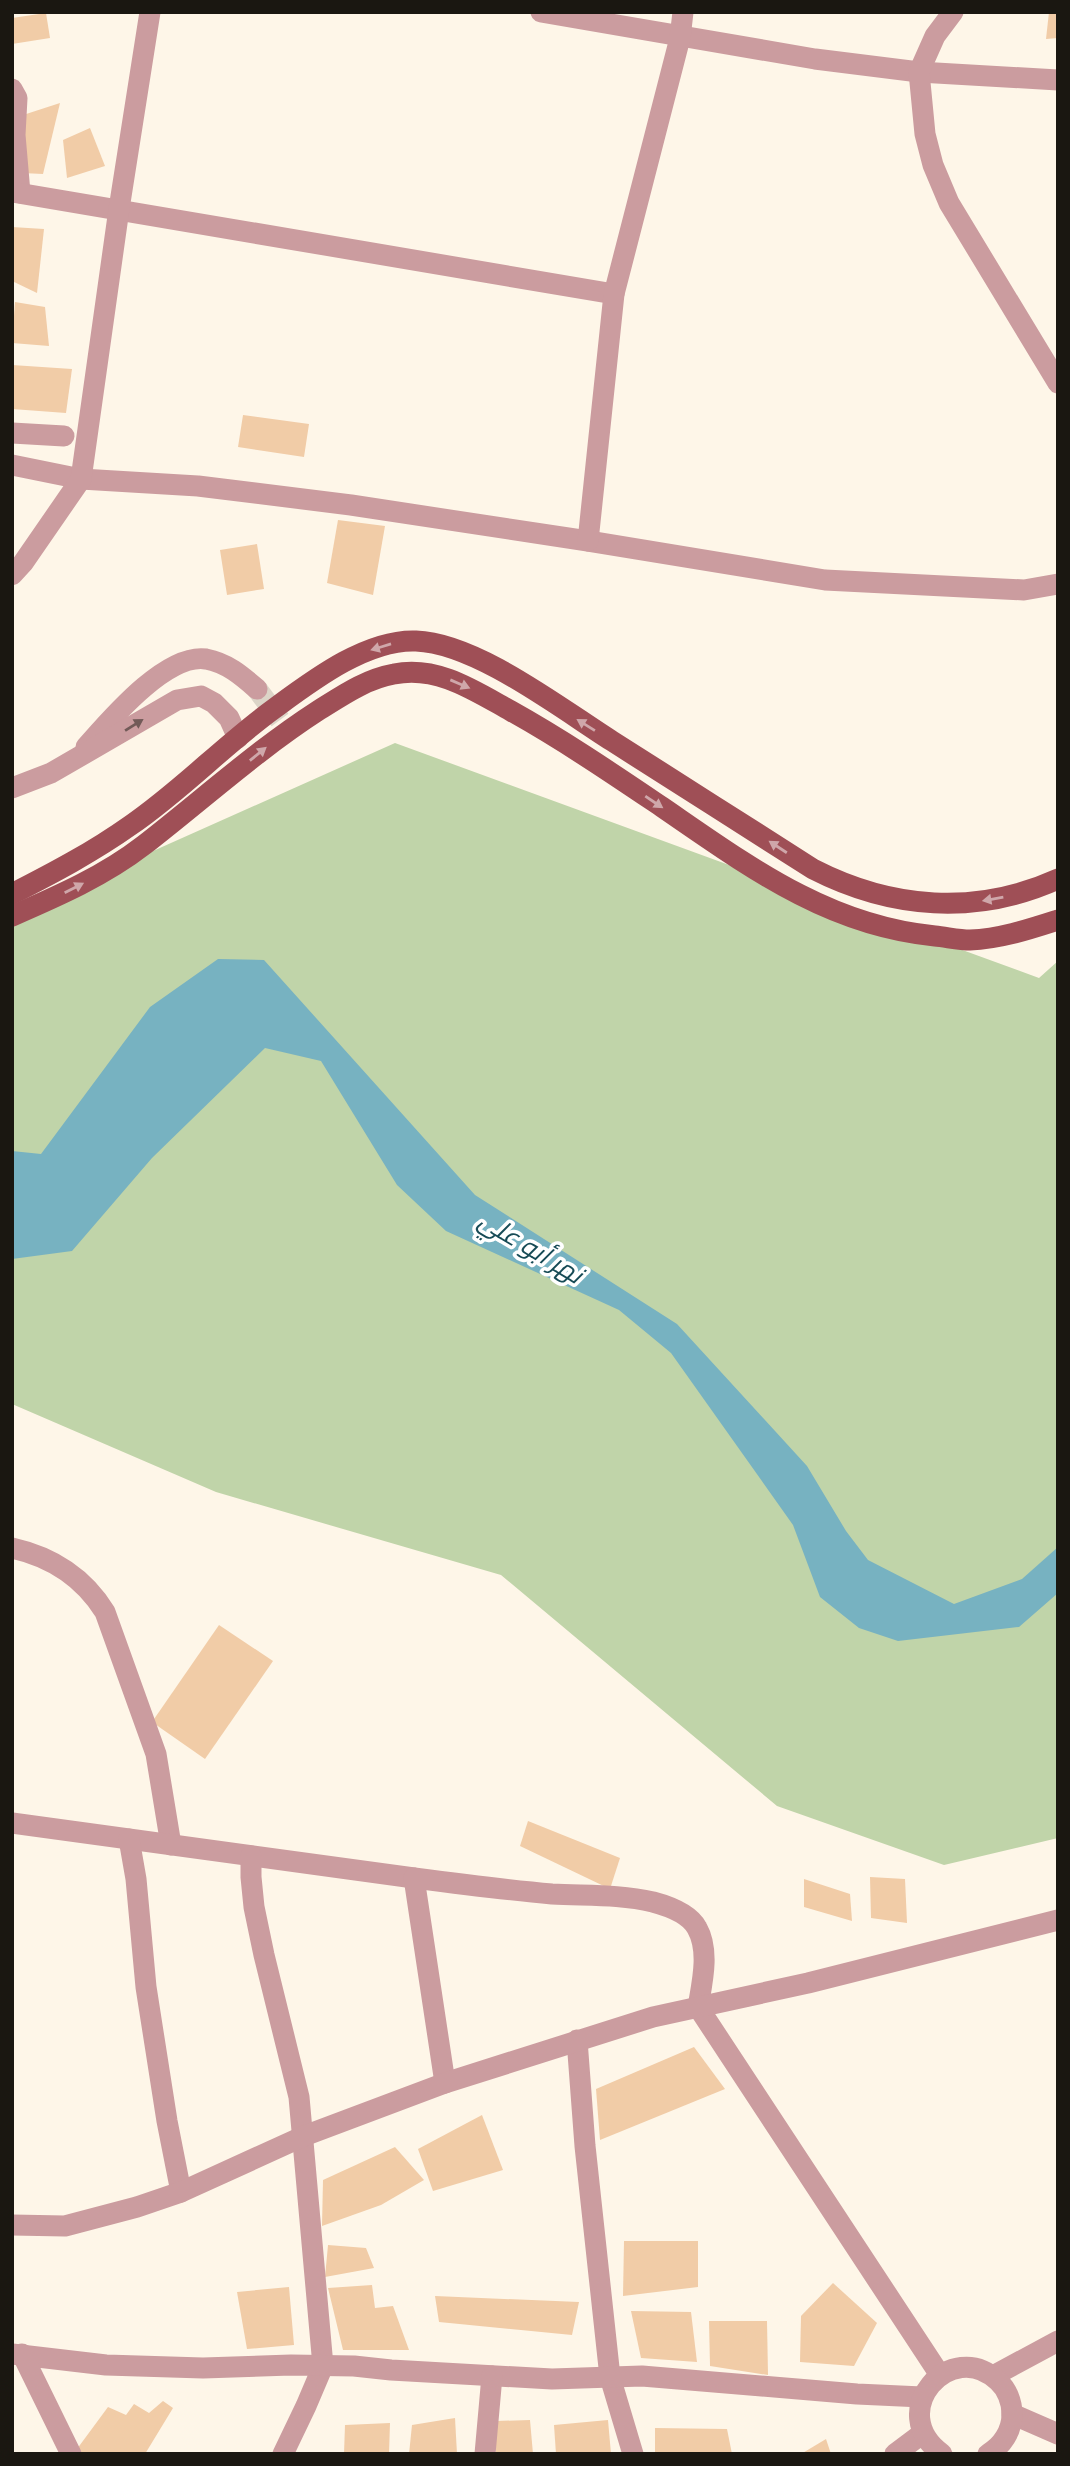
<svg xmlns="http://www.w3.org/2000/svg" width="1070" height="2466" font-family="Ubuntu,Cairo,sans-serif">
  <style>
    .green { fill: #c0d4a9 }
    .water { fill: #77b2c1 }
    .building { fill: #f1cca7 }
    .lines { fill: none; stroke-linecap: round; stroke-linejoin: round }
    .minor-tunnel { stroke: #dcd5c8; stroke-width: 21; stroke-dasharray: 21 10; stroke-linecap: butt }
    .minor { stroke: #cb9c9f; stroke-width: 21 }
    .major { stroke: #9f4f56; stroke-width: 21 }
    .oneway { fill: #cfa7aa }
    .oneway2 { fill: #725a58 }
    .labels { text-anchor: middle; stroke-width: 7; stroke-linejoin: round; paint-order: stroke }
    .water-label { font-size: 26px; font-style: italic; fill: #174b56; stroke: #fff }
  </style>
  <rect width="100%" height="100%" fill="#fef6e8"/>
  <path class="green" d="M395,743l644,235 19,-17v877l-114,27 -167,-59 -276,-231 -285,-83 -204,-88v-490z"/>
  <path class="water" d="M218,959l46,1 211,235 202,129 130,142 39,65 22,29 86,44 68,-25 36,-32v46l-39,34 -121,14 -39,-13 -39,-31 -27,-72 -122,-172 -52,-43 -173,-79 -49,-46 -76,-124 -56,-13 -113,110 -80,93 -60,8v-108l29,3 109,-147z"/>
  <g class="building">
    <path d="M1049,12h9v26l-12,1z"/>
    <path d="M46,13l4,25 -38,6v-26z"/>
    <path d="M60,103l-17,71 -21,-1 -2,-57z"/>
    <path d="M90,128l15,38 -38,12 -4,-38z"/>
    <path d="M12,227l32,2 -7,64 -25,-12z"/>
    <path d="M15,302l30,5 4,39 -37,-3z"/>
    <path d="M12,365l60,4 -6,44 -54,-4z"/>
    <path d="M243,415l66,9 -5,33 -66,-10z"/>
    <path d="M338,520l47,6 -12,69 -46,-12z"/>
    <path d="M257,544l7,45 -37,6 -7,-45z"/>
    <path d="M219,1625l54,36 -68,98 -53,-37z"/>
    <path d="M528,1821l92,37 -10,31 -90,-43z"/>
    <path d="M870,1877l35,2 2,44 -36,-5z"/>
    <path d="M804,1879l46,15 2,27 -48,-14z"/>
    <path d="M694,2047l31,42 -125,51 -4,-51z"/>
    <path d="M482,2115l21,55 -70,21 -15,-42z"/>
    <path d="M395,2147l29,33 -43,25 -59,21 1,-46z"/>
    <path d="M624,2241h74v46l-75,9z"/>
    <path d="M328,2245l38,3 8,20 -49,9z"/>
    <path d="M833,2283l44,40 -23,43 -54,-4 1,-46z"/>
    <path d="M372,2285l3,23 18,-2 16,44h-66l-15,-62z"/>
    <path d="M289,2287l5,58 -47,4 -10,-57z"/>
    <path d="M435,2296l144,6 -7,33 -133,-13z"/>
    <path d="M631,2311l60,1 6,50 -56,-4z"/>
    <path d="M709,2321h58l1,54 -58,-9z"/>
    <path d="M163,2401l10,7 -28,46h-65l-3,-5 31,-42 18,8 8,-11 15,9z"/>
    <path d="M455,2418l2,36h-48l3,-29z"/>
    <path d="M530,2420l3,34h-37v-33z"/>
    <path d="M608,2420l3,34h-55l-2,-29z"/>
    <path d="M390,2423l-1,31h-45l1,-29z"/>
    <path d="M655,2428l72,1 5,25h-77z"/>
    <path d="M826,2439l5,15h-30z"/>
  </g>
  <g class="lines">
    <path class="minor-tunnel" d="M257,689l23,31"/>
    <g class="minor">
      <path d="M541,12l274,47 104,13 139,8"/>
      <path d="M953,12l-18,24 -16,36 6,62 8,31 16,38 109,180"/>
      <path d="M12,89l5,9 -2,37 5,58"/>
      <path d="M12,192l602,102"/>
      <path d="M12,433l52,3"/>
      <path d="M12,465l69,14 117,7 153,19 237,36 237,39 199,10 34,-6"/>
      <path d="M588,541l26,-247 66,-256 3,-26"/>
      <path d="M12,575l11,-12 58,-84 38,-270 31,-197"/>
      <path d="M86,747c24,-27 80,-94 120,-88 21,4 35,16 51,30"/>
      <path d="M12,788l39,-15 126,-73 24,-4 13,7 15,15 9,20"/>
      <path d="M12,1548c40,9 72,30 93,64l51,142 15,91"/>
      <path d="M12,1823l402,55"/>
      <path d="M129,1839l7,40 10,108 21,134 14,71"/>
      <path d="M251,1856v21l3,30 10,48 35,142 24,269 -17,40 -23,48"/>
      <path d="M577,2040l8,106 25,231 23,77"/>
      <path d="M445,2083l-31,-205c46,6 92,12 138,16 33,2 67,0 101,8 15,4 36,11 44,26 13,23 5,55 1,79l242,368"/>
      <path d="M12,2225l53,1 72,-19 44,-15 123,-56 141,-53 208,-66 155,-34 250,-63"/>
      <path d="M12,2354l94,11 97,3 88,-3 63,1 37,4 161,9 90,-3 215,18 65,3"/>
      <path d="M22,2354l49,100"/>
      <path d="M993,2376l65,-35"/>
      <path d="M1012,2414l46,20"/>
      <path d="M485,2454l7,-78"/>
      <path d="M895,2454l28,-21"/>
      <path d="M942,2454c-58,-42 9,-118 56,-73 9,8 14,21 14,33 0,17 -10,32 -24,40"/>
    </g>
    <g class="major">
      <path d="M12,894c41,-21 81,-42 119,-69 51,-35 94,-81 144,-117 38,-28 92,-69 141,-67 60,2 144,67 196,100 67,43 134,85 201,128 78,40 163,47 245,10"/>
      <path d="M12,916c46,-20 92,-40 132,-71 58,-45 113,-95 175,-135 24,-15 47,-31 75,-36 43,-9 81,17 117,37 52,29 102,63 151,96 86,59 166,119 273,129 11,1 24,4 35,4 30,-1 60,-11 88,-20"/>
    </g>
  </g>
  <defs><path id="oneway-solid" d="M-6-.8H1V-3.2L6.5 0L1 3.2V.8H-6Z" transform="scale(1.75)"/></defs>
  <g class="oneway">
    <use href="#oneway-solid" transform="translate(381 647) rotate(163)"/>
    <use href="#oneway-solid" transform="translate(460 684) rotate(23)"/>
    <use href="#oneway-solid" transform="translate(586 725) rotate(-148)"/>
    <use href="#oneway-solid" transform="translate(258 754) rotate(-39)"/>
    <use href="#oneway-solid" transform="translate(654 802) rotate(34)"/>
    <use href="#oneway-solid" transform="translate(778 847) rotate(-147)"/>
    <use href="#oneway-solid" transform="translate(74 888) rotate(-27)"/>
    <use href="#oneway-solid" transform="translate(993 899) rotate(170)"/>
  </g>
  <use class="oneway2" href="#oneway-solid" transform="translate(134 725) rotate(-32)"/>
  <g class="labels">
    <g class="water-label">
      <text transform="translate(531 1247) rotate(31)" y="9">نهر أبو علي</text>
    </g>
  </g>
  <rect width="1070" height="2466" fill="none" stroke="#1a1711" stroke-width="28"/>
</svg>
